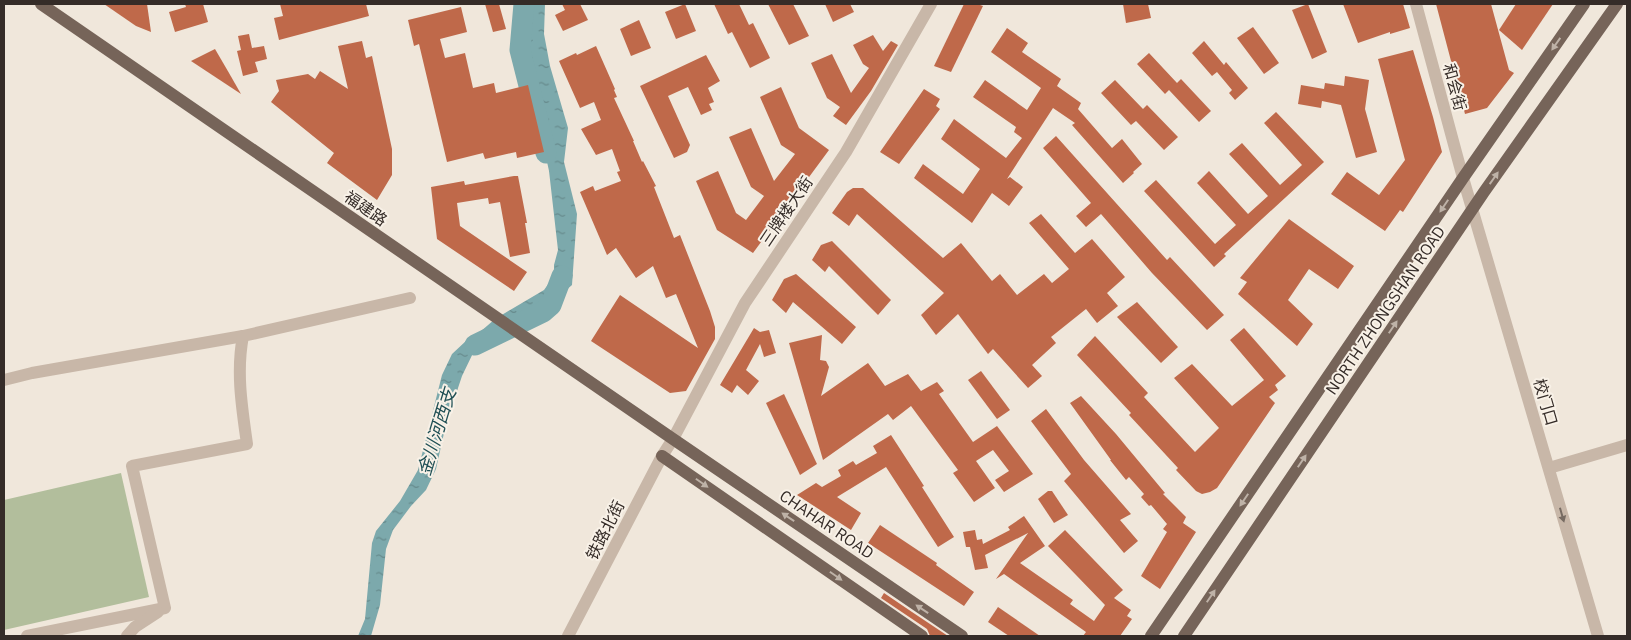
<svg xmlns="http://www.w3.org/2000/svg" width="1631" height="640" font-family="'IBM Plex Sans','Noto Sans SC',sans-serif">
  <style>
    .green { fill: #b2be9c }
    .water { fill: url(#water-ripples) }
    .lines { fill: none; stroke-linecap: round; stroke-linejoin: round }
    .river { stroke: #7ca9ac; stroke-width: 21 }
    .building { fill: #bf694a }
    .minor { stroke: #c8b7a8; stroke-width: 12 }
    .major { stroke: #766459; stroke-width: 12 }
    .oneway { fill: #beb2a7 }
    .oneway2 { fill: #776b62 }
    .labels { text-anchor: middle; stroke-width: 4; stroke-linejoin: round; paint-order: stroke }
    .street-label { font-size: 16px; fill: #352c28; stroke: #f8f1e7 }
    .water-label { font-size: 18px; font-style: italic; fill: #1f4f54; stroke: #f8f1e7 }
  </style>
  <defs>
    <pattern id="water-ripples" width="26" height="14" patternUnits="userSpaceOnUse" patternTransform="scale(1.25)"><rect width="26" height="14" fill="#7ca9ac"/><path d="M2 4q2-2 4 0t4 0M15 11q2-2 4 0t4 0" fill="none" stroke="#668a8c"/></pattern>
  </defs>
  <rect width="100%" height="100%" fill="#f0e7db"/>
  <path class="green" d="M121,473l28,124 -145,33v-130z"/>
  <path class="water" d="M517,4h28l-1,30 6,32 18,62 -4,34 13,52 -5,71 -32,28 -33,14 -19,16 -13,6 -13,27 -16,48 -10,45 -10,21 -15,16 -18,24 -7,19 -6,56 -9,31h-13l7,-17 7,-76 4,-12 24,-30 18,-31 24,-95 10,-21 15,-14 13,-8 15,-13 49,-29 10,-14v-11l4,-15 -9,-79 -14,-65 -16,-63z"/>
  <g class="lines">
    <g class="river">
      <path d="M524,4l-4,46 26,103"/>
      <path d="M475,345l68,-33 8,-7 11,-29"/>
    </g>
  </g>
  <g class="building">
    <path d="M104,4h43l4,28 -15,-6z"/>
    <path d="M185,4h18l5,18 -33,10 -6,-20 17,-5z"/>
    <path d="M280,4h86l3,12 -90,24 -5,-22 9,-2z"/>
    <path d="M485,4h14l7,25 -13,3z"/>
    <path d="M562,4h18l8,16 -25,11 -8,-16 10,-5z"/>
    <path d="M685,4l11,27 -20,8 -11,-27z"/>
    <path d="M714,4h25l10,21 4,-2 17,35 -20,10 -18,-36 -4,2z"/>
    <path d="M768,4h25l16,32 -20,9z"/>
    <path d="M825,4h25l4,8 -21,10z"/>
    <path d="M964,4h13l6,2 -32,66 -17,-6z"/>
    <path d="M1123,4h25l3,14 -25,5z"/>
    <path d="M1308,4l19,48 -15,7 -20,-49z"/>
    <path d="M1343,4h60l7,24 -20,6v-2l-32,11z"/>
    <path d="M1436,4h55l18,66 5,3 -27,35 -22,6z"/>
    <path d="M1516,4h37l-31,46 -23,-20z"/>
    <path d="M461,7l6,25 -27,7 5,19 20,-5 8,35 21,-5 2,10 32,-8 16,67 -27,6 -1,-6 -31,7 -2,-6 -36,9 -28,-118 -5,2 -6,-26z"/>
    <path d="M639,20l12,28 -20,8 -11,-27z"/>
    <path d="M1253,27l26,36 -15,11 -27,-36z"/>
    <path d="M1007,28l21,15 -6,9 39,27 -4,7 24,17 -3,6 34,39 10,-9 20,25 -9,8 1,1 -11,10 -51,-58 3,-2 -22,-15 -46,71 3,-2 13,10 -14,19 -17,-13 -20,30 -58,-45 9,-14 40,30 17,-25 -39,-30 13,-20 52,39 16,-20 -8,-6 2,-5 -43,-30 12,-17 42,30 14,-22 -50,-36z"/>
    <path d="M249,34l3,14 12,-2 3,13 -12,3 3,10 -15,4 -6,-25 4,-1 -3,-14z"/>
    <path d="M873,35l10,16 8,-10 7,4 -27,46 -25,34 -13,-9 7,-9 -13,-9 -16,-35 21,-9 19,39 18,-25 -6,-4 -10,-19z"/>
    <path d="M362,41l4,17 6,-2 20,93v26l-15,25 -50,-37 7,-10 -63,-51 8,-11 -3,-11 32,-6 7,5 5,-8 28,18 -10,-43z"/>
    <path d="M1204,41l20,24 2,-3 22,26 -13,12 -6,-7 3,-3 -15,-18 -5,4 -20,-23z"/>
    <path d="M596,46l19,43 -1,1 3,7 -3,1 20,43h-1l9,21 1,-1 13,25 -2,1 20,51 6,-3 30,76 5,16v12l-29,52 -16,2 -79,-52 29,-46 78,53 -22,-54 -10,4 -13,-32 -17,12 -20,-30 -9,7 -27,-63 13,-6 2,5 26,-10 -4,-9 3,-1 -8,-22 -16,6 -15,-26 20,-9 -7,-18 -14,6 -21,-47 17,-8 1,2z"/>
    <path d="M215,49l14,24 12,21 -50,-33z"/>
    <path d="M1413,50l20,67 9,35 -39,60 -3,-2 -15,21 -54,-37 16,-22 32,23 26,-35 -27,-101z"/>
    <path d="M1149,53l28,30 4,-4 30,32 -12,11 -30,-32 -4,4 -28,-30z"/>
    <path d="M706,55l14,26 -12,7 6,14 -5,2 3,6 -11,5 -13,-28 -20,9 22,49 -3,7 -13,6 -34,-72z"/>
    <path d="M1345,76l24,4 -4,29 12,43 -21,6 -15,-53 -19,-4 -1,7 -23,-4 3,-19 23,4 1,-6 19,3z"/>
    <path d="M1115,80l28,29 4,-4 31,32 -14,13 -28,-29 -5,4 -30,-32z"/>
    <path d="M781,87l18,41 30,22 -76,103 -36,-23 -21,-49 22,-10 18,42 10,7 18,-24 -13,-9 -22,-50 22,-9 23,53 21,-27 -14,-9 -21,-48z"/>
    <path d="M924,89l16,10 -4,7 4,3 -41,55 -19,-12z"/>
    <path d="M1276,112l48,50 -100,92 2,2 -12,11 -70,-76 12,-11 59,64 21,-19 -39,-42 12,-12 39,43 20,-18 -39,-42 13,-11 38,42 22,-20 -38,-42z"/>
    <path d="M1056,136l111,124 3,-3 54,58 -17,15 -55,-57 -51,-59 -15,13 -10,-11 15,-13 -48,-55z"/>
    <path d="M514,176h4l9,47h-2l5,30 -20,4 -10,-55 -11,2 -1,-6 -31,5 3,23 67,46 -13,19 -77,-52 -6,-52 33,-6 1,4z"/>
    <path d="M853,188h10l80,70 18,-15 31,38 8,-7 17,21 27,-21 8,9 17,-14 -40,-46 12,-9 34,39 17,-14 33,38 -18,16 11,13 -21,17 -11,-14 -35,28 5,6 -24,22 10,11 -14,12 -35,-39 -5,5 -30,-40 -22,21 -15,-20 23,-22 -87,-79 -8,12 -17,-13 15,-21z"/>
    <path d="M1289,219l65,47 -16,23 -29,-20 -21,31 25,24 -16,22 -59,-52 9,-12 -7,-4z"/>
    <path d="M832,241l59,59 -13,15 -49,-49 -4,6 -13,-12 9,-15z"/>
    <path d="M796,274l60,53 -14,17 -49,-42 -7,11 -14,-13 12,-21z"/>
    <path d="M1137,302l41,45 -17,16 -44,-46z"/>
    <path d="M754,328l6,4 9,-2 7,23 -12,4 -4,-13 -14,26 13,11 -11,14 -11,-10 -5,8 -12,-8z"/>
    <path d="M1244,328l42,48 -11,9 3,5 -9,7 6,6 -58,85 -7,4 -8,2 -6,-3 -20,-21 2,-2 -49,-53 2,-2 -54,-58 18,-19 53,57 -4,4 51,55 24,-24 -45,-50 18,-14 40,42 32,-26 -34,-40z"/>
    <path d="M822,335l-2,25 6,1 3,6 -8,29 47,-33 17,23 23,-12 13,17 16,-9 7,9 -5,3 34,48 24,-16 36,48 -29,18 -9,-12 14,-9 -16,-21 -17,11 19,27 -21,14 -21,-29 5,-3 -47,-64 -18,14 -5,-6 -65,46 -34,-117z"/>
    <path d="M981,371l29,39 -13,9 -29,-39z"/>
    <path d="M784,394l33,70 -17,11 -34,-72z"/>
    <path d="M1081,396l35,38 49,59 -2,1 23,23 -3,6 13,9 -36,57 -19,-13 26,-44 -4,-3 4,-5 -16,-19 -2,1 -8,-9 3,-3 -15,-17 -3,3 -16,-20h1l-41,-57z"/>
    <path d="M1046,409l38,51 47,54 -11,6 18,21 -14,12 -60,-72 7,-7 -40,-53z"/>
    <path d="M891,435l33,51 -2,1 32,50 -16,10 -52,-80 -49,30 24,16 -10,17 -54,-35 19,-12 6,4 19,-11 -3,-6 15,-9 3,4 21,-12 -4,-7z"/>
    <path d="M1048,491h4l16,24 -14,8 -16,-24z"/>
    <path d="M1024,516l21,30 -25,17 53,37 -3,4 24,17 11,-16 -57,-59 17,-16 58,60 -9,8 17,12 -4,6 5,3 -12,17h-37l3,-4 -82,-58 -8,5 32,-46 -43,22 3,13 -13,2 -5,-23h-4l-3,-15 12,-2 2,10 5,-1 1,5 27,-14 -2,-3z"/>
    <path d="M880,525l57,38 -1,2 38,27 -10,14 -96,-63z"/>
    <path d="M884,593l28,19 36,24h-18l-3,-7 -46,-31z"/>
    <path d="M998,607l42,29h-31l-21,-14z"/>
  </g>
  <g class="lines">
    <g class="minor">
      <path d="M1416,4l47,174 135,458"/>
      <path d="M4,380l28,-7 211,-37"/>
      <path d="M1549,468l78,-23"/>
      <path d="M27,636l138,-28 -33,-142 115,-22c-5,-36 -11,-72 -4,-108l167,-38"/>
      <path d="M127,636l8,-9 23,-15"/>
      <path d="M568,636l94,-180 11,-17 72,-136 101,-151 85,-148"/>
    </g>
    <g class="major">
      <path d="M41,4l632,435 289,197"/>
      <path d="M662,456l260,180"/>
      <path d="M1151,636l312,-458 121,-174"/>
      <path d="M1184,636l300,-444 133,-188"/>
    </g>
  </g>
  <defs><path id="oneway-solid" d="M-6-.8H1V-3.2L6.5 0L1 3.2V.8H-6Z" transform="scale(1.25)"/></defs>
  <g class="oneway">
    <use href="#oneway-solid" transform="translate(1556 44) rotate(125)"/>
    <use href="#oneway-solid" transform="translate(1494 178) rotate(-55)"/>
    <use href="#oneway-solid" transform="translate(1444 206) rotate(124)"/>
    <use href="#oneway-solid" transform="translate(1393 327) rotate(-56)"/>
    <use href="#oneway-solid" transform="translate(1302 461) rotate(-56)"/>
    <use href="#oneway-solid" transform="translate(702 483) rotate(35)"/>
    <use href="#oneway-solid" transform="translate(1244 500) rotate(124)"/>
    <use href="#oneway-solid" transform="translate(788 517) rotate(-146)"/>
    <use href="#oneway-solid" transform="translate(836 576) rotate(35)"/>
    <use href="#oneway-solid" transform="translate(1211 596) rotate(-56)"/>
    <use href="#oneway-solid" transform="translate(922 609) rotate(-146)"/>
  </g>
  <use class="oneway2" href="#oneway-solid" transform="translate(1562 515) rotate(74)"/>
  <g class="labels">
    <g class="street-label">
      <text transform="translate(1455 87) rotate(75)" y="6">和会街</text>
      <text transform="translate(366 208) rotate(35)" y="6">福建路</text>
      <text transform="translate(786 211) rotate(-56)" y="6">三牌楼大街</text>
      <text transform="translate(1385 310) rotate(-56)" y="6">NORTH ZHONGSHAN ROAD</text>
      <text transform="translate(1546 402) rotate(74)" y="6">校门口</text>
      <text transform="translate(827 524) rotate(34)" y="6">CHAHAR ROAD</text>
      <text transform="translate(605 530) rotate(-63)" y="6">铁路北街</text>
    </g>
    <g class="water-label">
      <text transform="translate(437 432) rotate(-73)" y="6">金川河西支</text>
    </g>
  </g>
  <rect width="1631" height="640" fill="none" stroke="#352c28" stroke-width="10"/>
</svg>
